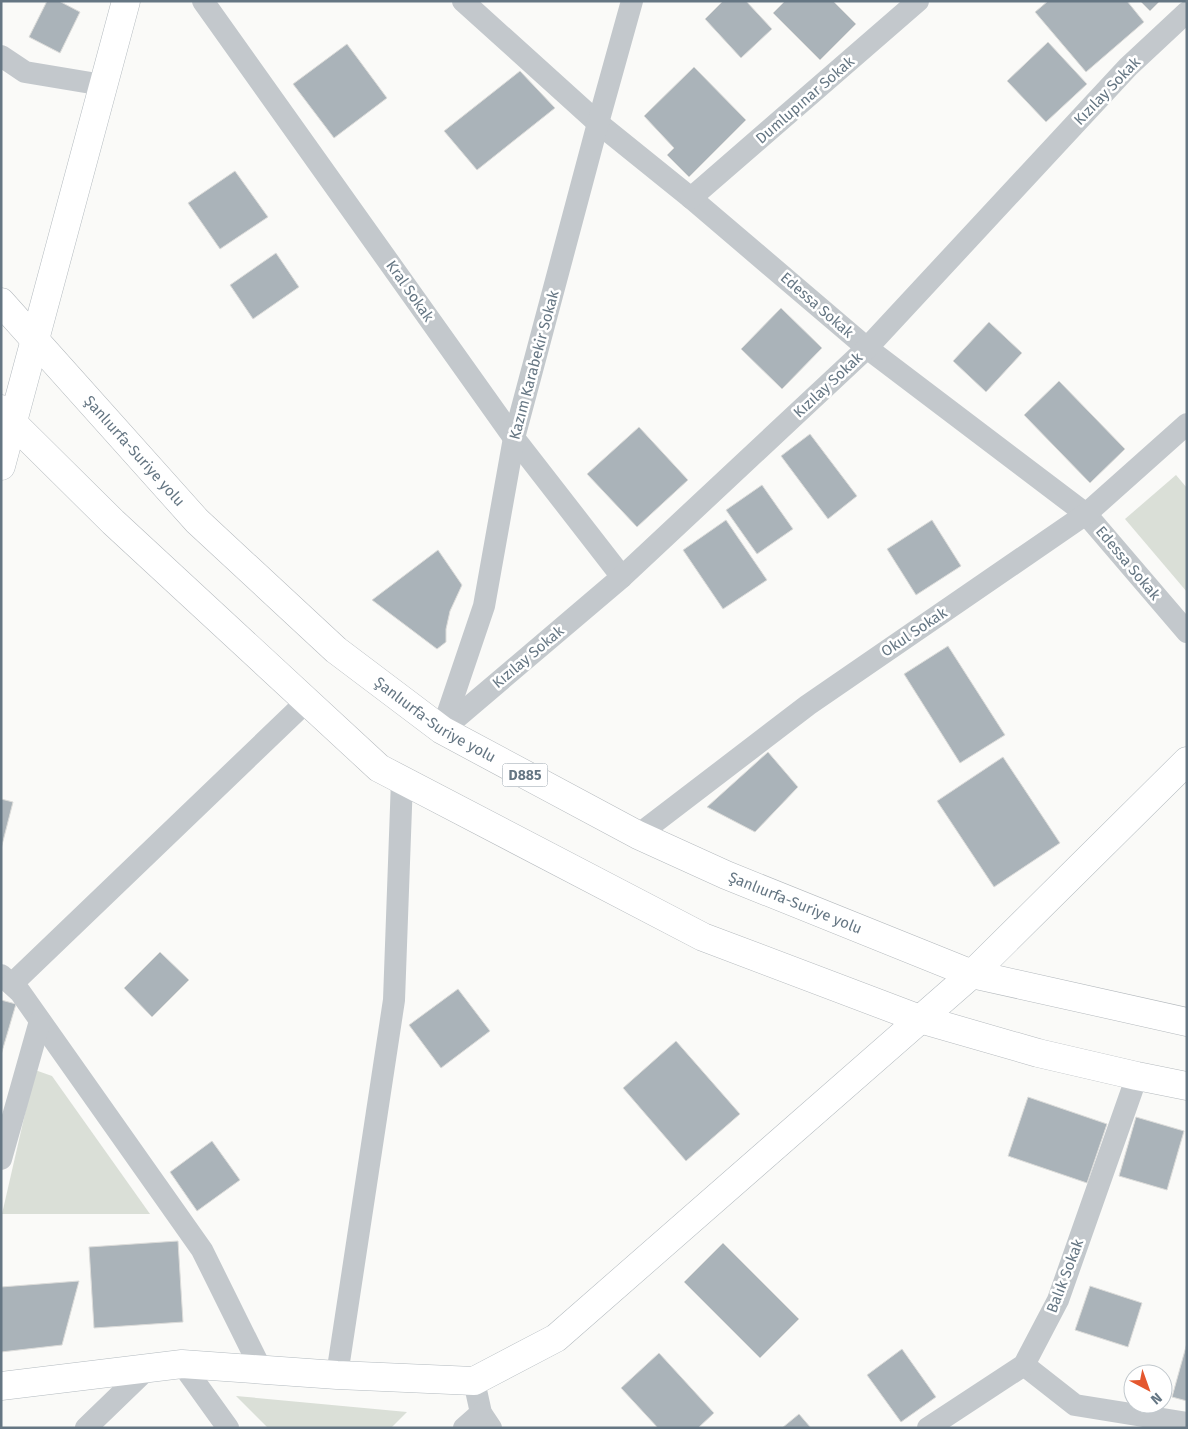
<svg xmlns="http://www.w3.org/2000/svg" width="1188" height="1429" font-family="'Fira Sans',sans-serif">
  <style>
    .green { fill: #dadfd7 }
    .building { fill: #aab3b9; stroke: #dcdcda }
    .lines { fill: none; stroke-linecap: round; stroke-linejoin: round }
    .secondary-casing { stroke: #b3babf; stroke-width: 29 }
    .primary-casing { stroke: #b5babe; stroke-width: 29 }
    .street { stroke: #c3c8cc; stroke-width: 22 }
    .secondary { stroke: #fff; stroke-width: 28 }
    .primary { stroke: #fff; stroke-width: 28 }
    .labels { text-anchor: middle; stroke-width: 5; stroke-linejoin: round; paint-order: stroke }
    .shield { fill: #fff; stroke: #939fa8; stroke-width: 1 }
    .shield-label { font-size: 14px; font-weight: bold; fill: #657683 }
    .street-label { font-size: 15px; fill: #657683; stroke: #fff }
  </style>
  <rect width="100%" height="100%" fill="#fafaf8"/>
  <g class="green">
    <path d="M1176,475l11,13v104l-62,-73z"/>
    <path d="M35,1070l17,6 98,138h-148z"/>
    <path d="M236,1396l171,16 -16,16h-123z"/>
  </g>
  <g class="building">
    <path d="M47,1h12l21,11 -20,41 -31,-16z"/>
    <path d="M723,1h23l26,28 -31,29 -36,-39z"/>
    <path d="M785,1h48l23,23 -36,36 -47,-47z"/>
    <path d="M1048,1h79l17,21 -58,50 -51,-60z"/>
    <path d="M1140,1h20l-10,10z"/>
    <path d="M1048,42l39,42 -41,38 -39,-41z"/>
    <path d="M347,44l40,54 -53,40 -41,-54z"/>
    <path d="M694,67l52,53 -57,57 -22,-22 7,-7 -30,-32z"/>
    <path d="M520,71l35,37 -78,62 -33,-39z"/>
    <path d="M235,171l33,46 -48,32 -32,-46z"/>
    <path d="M276,253l23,34 -46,32 -23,-34z"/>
    <path d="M781,308l41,40 -40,41 -41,-40z"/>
    <path d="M989,322l33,31 -36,39 -33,-31z"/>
    <path d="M1059,381l66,68 -35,34 -66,-68z"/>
    <path d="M639,427l49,53 -51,47 -50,-53z"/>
    <path d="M810,434l47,62 -29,23 -47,-63z"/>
    <path d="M762,485l31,44 -36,25 -31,-44z"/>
    <path d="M726,520l41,60 -44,29 -40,-59z"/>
    <path d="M932,520l29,46 -45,29 -29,-46z"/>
    <path d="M438,550l24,35 -12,26 -4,18v13l-9,7 -65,-49z"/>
    <path d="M948,646l57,89 -45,28 -56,-89z"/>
    <path d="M768,752l30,35 -43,45 -48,-25z"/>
    <path d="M1003,757l57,86 -66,44 -57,-86z"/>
    <path d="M1,799l12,3 -12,47z"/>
    <path d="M160,952l29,28 -37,37 -28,-29z"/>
    <path d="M458,989l32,42 -49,37 -32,-43z"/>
    <path d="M1,1000l15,4 -15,51z"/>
    <path d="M676,1041l64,73 -54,47 -63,-73z"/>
    <path d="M1028,1097l79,27 -20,59 -79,-27z"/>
    <path d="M1136,1117l48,14 -17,59 -48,-14z"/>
    <path d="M212,1141l28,39 -43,31 -27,-39z"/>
    <path d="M178,1241l5,81 -89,6 -5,-81z"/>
    <path d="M723,1243l76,76 -39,39 -76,-76z"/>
    <path d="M79,1281l-17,64 -61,7v-65z"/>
    <path d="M1090,1286l52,17 -14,44 -53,-17z"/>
    <path d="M1187,1343v58l-15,-4z"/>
    <path d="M902,1349l34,48 -35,25 -34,-47z"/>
    <path d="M659,1353l55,60 -16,15h-40l-37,-40z"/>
    <path d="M799,1414l12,14h-29z"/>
  </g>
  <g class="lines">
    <g class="secondary-casing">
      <g id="secondary">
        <path d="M1,466l125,-465"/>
        <path d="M1,1386l181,-22 155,11 137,6 82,-43 416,-364 215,-213"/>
      </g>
    </g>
    <g class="primary-casing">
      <g id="primary">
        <path id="s1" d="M1,302l196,219 139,129 106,80 196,105 88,40 246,99 215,48"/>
        <path d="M1,409l12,14 100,99 266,246 324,169 217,82 118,34 99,23 50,10"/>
      </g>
    </g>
    <g class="street">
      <path d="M203,1l311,437 108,139"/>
      <path d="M463,1l135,122 93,75 176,150 219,166 101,118"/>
      <path d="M1,56l24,16 78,13"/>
      <path d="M691,198l227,-197"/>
      <path d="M442,730l180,-153 245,-229 261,-281 59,-55"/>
      <path d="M442,730l42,-124 30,-168 84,-315 34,-122"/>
      <path d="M638,835l170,-130 278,-191 101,-90"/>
      <path d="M1,975l19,17 182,258 59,119"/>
      <path d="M12,984l295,-283"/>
      <path d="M1,1159l39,-138"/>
      <path d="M182,1364l46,64"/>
      <path d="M1024,1365l51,40 112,18"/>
      <path d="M337,1375l57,-375 8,-220"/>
      <path d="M474,1381l7,32 10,15"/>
      <path d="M86,1428l62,-60"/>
      <path d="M464,1428l17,-15"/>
      <path d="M928,1428l96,-63 34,-65 79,-224"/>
    </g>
    <use href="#secondary" class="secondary"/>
    <use href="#primary" class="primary"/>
  </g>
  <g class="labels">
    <rect class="shield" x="502.5" y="763.5" width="45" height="23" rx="4"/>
    <g class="shield-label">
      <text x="525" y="780">D885</text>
    </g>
    <g class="street-label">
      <text transform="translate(1107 91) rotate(-46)" y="5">Kızılay Sokak</text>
      <text transform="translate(805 100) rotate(-41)" y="5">Dumlupınar Sokak</text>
      <text transform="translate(410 291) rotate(55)" y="5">Kral Sokak</text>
      <text transform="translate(817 305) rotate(41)" y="5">Edessa Sokak</text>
      <text transform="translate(534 365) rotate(-75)" y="5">Kazım Karabekir Sokak</text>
      <text transform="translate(828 385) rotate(-43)" y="5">Kızılay Sokak</text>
      <text dy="5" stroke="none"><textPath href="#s1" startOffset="200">Şanlıurfa-Suriye yolu</textPath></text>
      <text transform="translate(1128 563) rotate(50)" y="5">Edessa Sokak</text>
      <text transform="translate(914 632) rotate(-34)" y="5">Okul Sokak</text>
      <text transform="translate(528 657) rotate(-40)" y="5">Kızılay Sokak</text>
      <text dy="5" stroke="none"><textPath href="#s1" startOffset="605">Şanlıurfa-Suriye yolu</textPath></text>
      <text dy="5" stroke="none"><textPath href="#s1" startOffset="1010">Şanlıurfa-Suriye yolu</textPath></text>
      <text transform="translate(1065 1276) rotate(-69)" y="5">Balık Sokak</text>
    </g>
  </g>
  <rect width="1188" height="1429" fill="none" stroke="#657683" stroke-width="5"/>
  <g transform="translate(1148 1389) rotate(139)"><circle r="24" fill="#ffffff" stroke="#c1c8cd"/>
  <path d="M0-4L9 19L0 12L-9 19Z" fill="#e4572e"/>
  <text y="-8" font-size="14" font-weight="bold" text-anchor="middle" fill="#657683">N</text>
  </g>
</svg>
